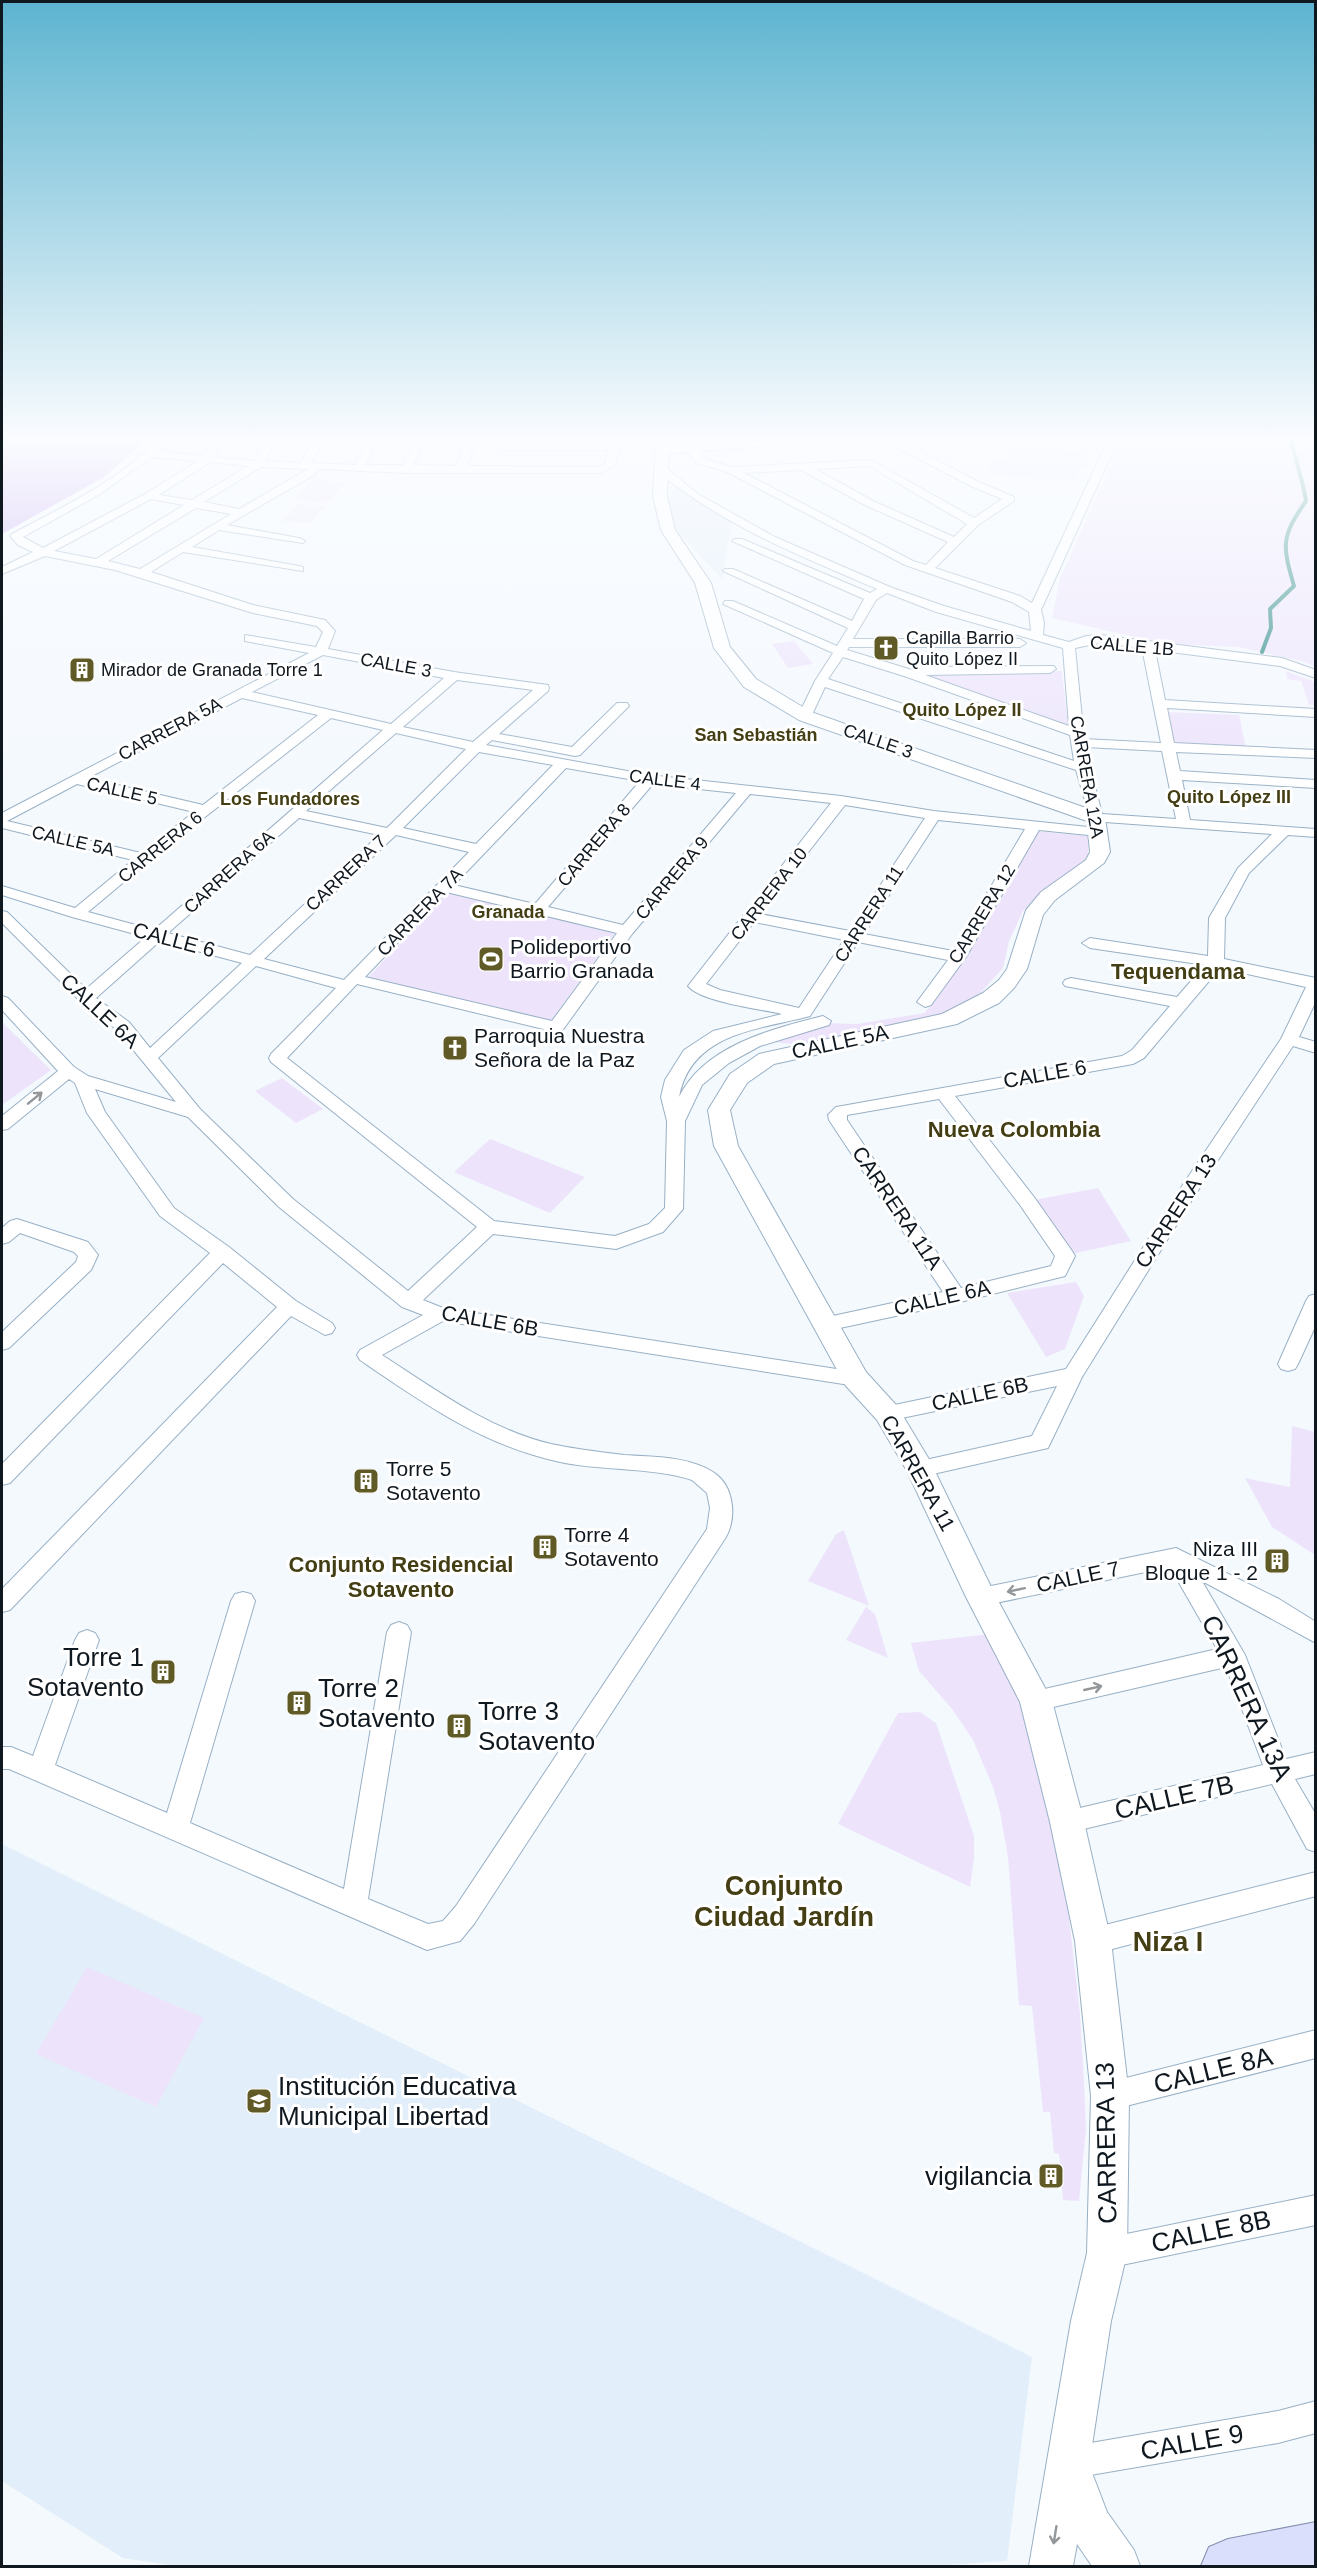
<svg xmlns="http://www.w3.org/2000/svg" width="1317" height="2568" font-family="Helvetica,sans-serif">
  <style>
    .built { fill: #e2eef9 }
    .green { fill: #ede4fc }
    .forest { fill: #c4a4ef }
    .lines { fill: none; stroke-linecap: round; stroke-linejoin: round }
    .stream { stroke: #258581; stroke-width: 4 }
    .minor-casing { stroke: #98b0c5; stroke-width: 2 }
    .tertiary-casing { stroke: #98b0c5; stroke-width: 2 }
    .primary-casing { stroke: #838dad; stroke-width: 2 }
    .minor { fill: #fff; fill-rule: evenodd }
    .tertiary { fill: #fff; fill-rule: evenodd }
    .primary { fill: #dae0fc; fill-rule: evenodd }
    .oneway { stroke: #93979a }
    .labels { text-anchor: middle; stroke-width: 6; stroke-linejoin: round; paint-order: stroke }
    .far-poi-label { font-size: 18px; fill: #0f171f; stroke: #fff; text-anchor: start }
    .far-street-label { font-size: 18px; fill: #0f171f; stroke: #fff }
    .far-neighbourhood-label { font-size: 18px; font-weight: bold; fill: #433e14; stroke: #fff }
    .street-label { font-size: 21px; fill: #0f171f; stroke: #fff }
    .poi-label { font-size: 21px; fill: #0f171f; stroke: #fff; text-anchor: start }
    .neighbourhood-label { font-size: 22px; font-weight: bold; fill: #433e14; stroke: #fff }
    .near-poi-label { font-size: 26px; fill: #0f171f; stroke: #fff; text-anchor: start }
    .near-street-label { font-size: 26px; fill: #0f171f; stroke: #fff }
    .near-neighbourhood-label { font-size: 27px; font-weight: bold; fill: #433e14; stroke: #fff }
  </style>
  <rect width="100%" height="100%" fill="#f4f9fe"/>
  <g class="built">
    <path d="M672,482l60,40 -10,57 -48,-51 -5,-28z"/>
    <path d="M2,1844l1030,513 -25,204 -75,5h-755l-54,-8 -121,-77z"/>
  </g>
  <g class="green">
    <path d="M1124,437h191v230l-10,-5 -67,-15 -72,-3 -114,-26 8,-40z"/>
    <path d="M1010,447l81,7 -5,14h-7l-4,14 -88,-8 6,-14 11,1z"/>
    <path d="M312,479l34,3 -19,21 -34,-3z"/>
    <path d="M298,504l27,2 -15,17 -28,-2z"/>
    <path d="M794,641l19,23 -25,4 -16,-24z"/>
    <path d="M1062,671l6,55 -149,-52z"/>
    <path d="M1286,671l29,11v23h-6l-8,-24 -14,-2z"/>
    <path d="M1167,712l72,3 7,33 -72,-3z"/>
    <path d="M1033,831l55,5v22l-65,53 -14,30 -6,27 -25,28 -33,18 -144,31 -39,-4 64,-18 31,1 68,-11c36,-47 65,-95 94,-147l-6,-1z"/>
    <path d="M447,892l168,41 -70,96 -183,-45z"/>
    <path d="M2,1022l49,48 -49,35z"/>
    <path d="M282,1078l41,31 -27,14 -41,-32z"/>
    <path d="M490,1139l95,38 -35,36 -96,-41z"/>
    <path d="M1098,1188l33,53 -59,13 -38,-54z"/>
    <path d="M1076,1282l8,14 -19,53 -19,8 -39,-64z"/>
    <path d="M1292,1426l23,6v123l-43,-28 -27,-49 45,9z"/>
    <path d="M844,1530l25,76 -61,-25 28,-47z"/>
    <path d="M866,1607l9,7 13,44 -42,-18z"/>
    <path d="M990,1634l24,46 48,176 18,158 4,68 2,47 -7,72 -16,-1 -4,-46 -5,-1 -4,-41h-7l-11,-106 -13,-1 -11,-148 -8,-45 -7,-25 -20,-47 -21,-31 -33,-38 -8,-28z"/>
    <path d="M920,1712l16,11 38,113v22l-4,29 -132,-63 60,-111z"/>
    <path d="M87,1967l117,51 -48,89 -120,-53z"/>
  </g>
  <path class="forest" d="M2,437h147l-45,40 -102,57z"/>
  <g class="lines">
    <path class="stream" d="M1262,652l9,-24 -1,-19 24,-23c-12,-41 -13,-49 12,-85 -3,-22 -12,-42 -15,-64"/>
    <g class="minor-casing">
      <g id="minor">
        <path d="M160,437h10l-12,14 46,5 10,-19h10l-10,20 41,4 11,-24h10l-11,24 36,2 14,-26h10l-14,26 44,2 13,-28h10l-12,28h37l13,-28h10l-13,28 43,1 11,-29h10l-10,29 132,1 6,-4 4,-13h-109l-5,-3 5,-3h110l2,-7h10l-7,28 -14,8h-195l-87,-4 -5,6 -87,50 72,13 6,3 -2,2 -84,-13 -27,17 107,19 4,1v4l-120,-19 -32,20 102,33 72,15 10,11 -7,18 126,23 94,13 1,3 -1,3 -49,43 73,13 45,-44h10l2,3 -49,49 -5,1 -83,-16 -6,5 163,30 192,21 93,15 164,17 7,4 -7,4 -59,-6 -73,127 -35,48 -6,2 -8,-5 31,-42 -90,-18 -48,74c-53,14 -119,17 -131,81 25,-51 92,-68 144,-81l8,5 -2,4 -69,21 -31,17 -27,22 -17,36 -2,88 -20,23 -47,17 -123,-15 -70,66 20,8 413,64 7,2 3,5 -3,5 -7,2 -413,-65 -61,34c54,35 106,74 169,89 24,5 48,8 73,11 28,2 64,1 89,17 21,13 24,45 13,65l-252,387 -14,17 -33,9 -418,-181h-7v-22h9l22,9 42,-116 4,-7 8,-3 8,3 4,7 -44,125 112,48 64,-212 4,-7 8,-2 8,2 4,7 -65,222 154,66 43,-257 4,-7 8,-3 8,3 4,7 -43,267 60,25 15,-3 13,-15 251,-377 3,-21 -3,-15 -15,-13c-40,-13 -90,-9 -132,-18 -76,-16 -137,-59 -200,-102l-3,-5 3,-5 63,-35 -21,-8 -123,-100 -91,-90 -93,-28 10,23 69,96 55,39 67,54 36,22 3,5 -3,5 -7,2 -34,-19 -281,294 -8,2v-23l275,-282 -54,-44 -213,220 -8,2v-21l208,-211 -50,-37 -73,-103 -12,-30 -6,-4 -61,50 -6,1v-14l56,-45 -56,-61v-14l6,2 66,69 14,9 88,26 -59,-72 -37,-29 -78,-78v-12l5,1 79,77 60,-52 -74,-20 -70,-22v-9l73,22 58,-48 -131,-32v-15l307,-160 -64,-12v-6l71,12 7,-15 -6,-6 -64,-13 -138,-43 -70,-14 -43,18v-7l31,-15 -15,-7 -8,-9 2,-2c52,-28 108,-53 148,-97zM152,457l46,4 -53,33 -102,54 -20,-11 77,-43zM210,462l38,4 -56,34 -33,-5zM261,467l47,2 -69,40 -35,-7zM151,499l33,6 -88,54 -42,-8zM196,508l35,6 -91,55 -32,-8zM323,655l121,23 -53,46 -139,-32zM457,680l76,10 -60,52 -70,-15zM242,698l76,17 -115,90 -115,-27zM331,718l52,12 -229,200 -66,-18 61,-51zM396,733l70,16 -79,79 -81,-17zM479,752l74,13 -77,79 -73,-16zM566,768l74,13 -105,123 -81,-19zM77,784l117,28 -53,41 -134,-32zM653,784l83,9 -113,132 -75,-18zM750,794l81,9 -143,183c13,16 73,23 94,28l-69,17 -29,19 -19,30 -4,17 6,24 -2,87 -16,16 -34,12 -121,-15 -207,-163 70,-74 199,48 6,-1 70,-97zM845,805l80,13 -75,113 -90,-17zM299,818l80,17 -129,120 -82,-22zM938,820l87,9 -72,122 -89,-17zM396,835l73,17 -125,128 -80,-21zM446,892l171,41 -65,88 -187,-44zM754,922l90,18 -45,68 -79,-18 -14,-6zM160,941l82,22 -92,85 -21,-26 -33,-24zM256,966l80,22 -65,66 -2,4 2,4 206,165 -69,64 -115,-92 -93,-90 -42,-51z"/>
        <path d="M812,437h80l87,45 35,15v4l-36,24 -43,43 85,28 12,7 76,-163 4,-3h11l-6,5 -76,168 3,13 -1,12 26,7 17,-6 14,-1 182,23 34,12v8l-36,-12 -125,-16 10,50 151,9v8l-149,-9 7,35 142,7v8l-140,-6 4,19 136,9v8l-134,-8 8,40 126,9v8l-28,-2 -39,38 -24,45 -1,41 92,19v23l-17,36 17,5v11l-23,-7 -96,146 -115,185 -34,71 -128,29 -8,-2 -3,-6 3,-6 120,-27 25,-50 -170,35 -7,-3 -3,-5 3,-5 186,-39 116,-183 99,-147 25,-52 -86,-19 -76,90 -11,6 -178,32 79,101 38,54 3,5 -10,20 -109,27 -130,28 -7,-2 -3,-5 3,-5 124,-27 -114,-172 -1,-5 8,-8 6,-1 280,-50 10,-6 38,-44 -105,-20 -2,-3 2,-3 6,-2 106,19 28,-32 -115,-17 -8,-5 8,-5 118,18 1,-38 29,-50 34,-34 -181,-13 -15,-51 -251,-83 -15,32h-10l-2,-3 17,-35 18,-28 -110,-49 2,-3h8l104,45 11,-18 -125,-57 2,-2h8l119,52 12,-22 -132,-58 2,-2h8l128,54 7,-4c-79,-34 -151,-62 -219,-117v-4h8l32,26 77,43 115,50 54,19 87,25 -2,-19 -17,-10 -107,-37 -178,-93 -30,-9 -9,-11 -26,2 -5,-3 5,-3zM886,442l85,44 31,13 -28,19 -103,-58 -139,7 -27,-8 -6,-8 113,-8zM869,466l98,58 -13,13 -81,-36 -58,-32zM801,470l64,35 83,37 -22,23 -13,-4 -169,-88zM887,593l49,19 127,36 6,78 -144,-51 125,-2 6,-4 -2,-3 -136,1 -6,3 -65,-20 2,-3h171l6,-4 -6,-4h-167l23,-39zM1100,643l42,5 19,95 -77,-4 -9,-91zM843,657l61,19 166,59 4,26 -246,-82zM1085,747l77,4 14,68 -74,-5zM939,1099l81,106 35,51 -4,10 -90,22 -114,-168v-5z"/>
        <path d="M17,1219l71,23 10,13 -7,15 -82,78 -7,2v-18l74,-70 2,-6 -4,-4 -54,-19 -11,9 -7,2v-16l8,-7z"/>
        <path d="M1316,1294v31l-18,39 -3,5 -7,2 -7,-2 -3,-5 28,-63 3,-5z"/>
        <path d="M1176,1548l103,51 37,23v21l-114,-62 43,74 41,104 30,-7v22l-21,5 21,36v37l-9,-3 -35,-65 -205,49 -9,-3 -4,-8 4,-8 9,-3 196,-46 -37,-98 -190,44 -9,-3 -3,-7 3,-7 9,-3 181,-42 -47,-82 -189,39 -8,-2 -4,-7 4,-7 8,-2z"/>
        <path d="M1316,1872v24l-223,58 -9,-4 -4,-9 4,-9 9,-4z"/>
        <path d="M1316,2030v28l-206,52 -10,-4 -4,-10 4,-10 10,-4z"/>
        <path d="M1316,2195v30l-209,43 -11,-4 -4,-11 4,-11 11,-4z"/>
        <path d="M1316,2401v32l-38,10 -211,36 -12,-4 -4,-12 4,-12 12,-4 211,-36z"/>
      </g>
    </g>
    <g class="tertiary-casing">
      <path id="tertiary" d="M656,437h13l-2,59 8,34 36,53 19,64 26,32 55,33 292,102 2,4 5,34 -6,11 -49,37 -12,15 -16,54 -13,19 -15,15 -42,21 -183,40 -27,19 -17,27 8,36 128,226 31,34 33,55 64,132 58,108 32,121 27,119 18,155 -2,157 -16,68 -22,144 18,47 27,38 6,16h-48l-15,-22 -4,22h-44l42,-245 16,-68 4,-157 -16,-155 -25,-119 -30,-120 -54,-105 -59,-126 -30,-51 -31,-34 -132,-240 -6,-36 22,-36 29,-20 183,-40 41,-21 16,-13 8,-11 19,-59 15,-18 45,-32 4,-8 -3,-31 -288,-101 -55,-33 -30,-39 -19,-65 -34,-53 -8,-34z"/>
    </g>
    <g class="primary-casing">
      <path id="primary" d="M1316,2522v44h-115l8,-19 19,-8z"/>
    </g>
    <use href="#minor" class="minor"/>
    <use href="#tertiary" class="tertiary"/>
    <use href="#primary" class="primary"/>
  </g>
  <defs><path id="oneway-shaft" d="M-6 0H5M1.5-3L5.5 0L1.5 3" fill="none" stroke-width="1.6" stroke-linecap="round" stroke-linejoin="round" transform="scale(1.5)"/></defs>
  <g class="oneway">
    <use href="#oneway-shaft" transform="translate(35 1098) rotate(-39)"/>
    <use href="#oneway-shaft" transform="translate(1016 1590) rotate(168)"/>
    <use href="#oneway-shaft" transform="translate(1093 1688) rotate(-13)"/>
    <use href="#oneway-shaft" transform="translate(1055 2535) rotate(99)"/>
  </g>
  <linearGradient id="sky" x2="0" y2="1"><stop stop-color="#5db4d0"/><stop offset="0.55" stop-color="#fafcff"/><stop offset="1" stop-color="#fafcff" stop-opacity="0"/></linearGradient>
  <rect width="1317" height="796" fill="url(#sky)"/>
  <defs>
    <g id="church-square" transform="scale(1.35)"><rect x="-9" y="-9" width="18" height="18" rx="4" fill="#605a26" stroke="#fff"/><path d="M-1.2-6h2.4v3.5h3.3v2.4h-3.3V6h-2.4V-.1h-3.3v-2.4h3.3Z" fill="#fff"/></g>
    <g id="building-square" transform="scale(1.35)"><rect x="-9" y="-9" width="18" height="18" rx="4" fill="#605a26" stroke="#fff"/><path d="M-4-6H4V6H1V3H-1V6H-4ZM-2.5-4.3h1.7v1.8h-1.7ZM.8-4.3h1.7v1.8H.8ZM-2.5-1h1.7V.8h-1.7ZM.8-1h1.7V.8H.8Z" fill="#fff"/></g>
    <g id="stadium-square" transform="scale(1.35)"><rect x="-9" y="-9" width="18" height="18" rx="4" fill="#605a26" stroke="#fff"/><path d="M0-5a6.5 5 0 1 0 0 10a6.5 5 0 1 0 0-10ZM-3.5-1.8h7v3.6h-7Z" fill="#fff"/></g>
    <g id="school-square" transform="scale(1.35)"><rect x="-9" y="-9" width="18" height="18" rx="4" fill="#605a26" stroke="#fff"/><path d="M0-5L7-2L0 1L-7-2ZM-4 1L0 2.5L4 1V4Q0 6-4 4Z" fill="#fff"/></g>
  </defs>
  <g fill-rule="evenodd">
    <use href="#church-square" x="886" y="648"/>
    <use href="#building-square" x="82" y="670"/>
    <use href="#stadium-square" x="491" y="959"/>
    <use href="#church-square" x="455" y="1048"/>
    <use href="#building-square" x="366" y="1481"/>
    <use href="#building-square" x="545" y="1547"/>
    <use href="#building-square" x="1277" y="1561"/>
    <use href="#building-square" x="163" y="1672"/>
    <use href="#building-square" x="299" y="1703"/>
    <use href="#building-square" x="459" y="1726"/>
    <use href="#school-square" x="259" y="2101"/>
    <use href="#building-square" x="1051" y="2176"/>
  </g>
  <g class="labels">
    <g class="far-poi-label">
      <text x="906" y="644">Capilla Barrio<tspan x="906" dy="21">Quito López II</tspan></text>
      <text x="101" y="676">Mirador de Granada Torre 1</text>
    </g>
    <g class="far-street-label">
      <text transform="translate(1132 646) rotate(5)" y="6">CALLE 1B</text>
      <text transform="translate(396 665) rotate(10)" y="6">CALLE 3</text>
      <text transform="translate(170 729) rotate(-28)" y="6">CARRERA 5A</text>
      <text transform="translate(878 741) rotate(19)" y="6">CALLE 3</text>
      <text transform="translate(1087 777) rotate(80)" y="6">CARRERA 12A</text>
      <text transform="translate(665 780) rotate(7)" y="6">CALLE 4</text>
      <text transform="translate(122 791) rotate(13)" y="6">CALLE 5</text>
      <text transform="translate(73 841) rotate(13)" y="6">CALLE 5A</text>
      <text transform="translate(594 845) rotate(-50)" y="6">CARRERA 8</text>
      <text transform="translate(160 847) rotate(-39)" y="6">CARRERA 6</text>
      <text transform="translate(229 872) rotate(-42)" y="6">CARRERA 6A</text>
      <text transform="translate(346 873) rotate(-43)" y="6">CARRERA 7</text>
      <text transform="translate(672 878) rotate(-50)" y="6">CARRERA 9</text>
      <text transform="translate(769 894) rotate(-52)" y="6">CARRERA 10</text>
      <text transform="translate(420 912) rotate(-46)" y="6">CARRERA 7A</text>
      <text transform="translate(869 914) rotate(-57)" y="6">CARRERA 11</text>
      <text transform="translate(982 914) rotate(-59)" y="6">CARRERA 12</text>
    </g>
    <g class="far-neighbourhood-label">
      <text x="962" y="716">Quito López II</text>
      <text x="756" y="741">San Sebastián</text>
      <text x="1229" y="803">Quito López III</text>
      <text x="290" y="805">Los Fundadores</text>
      <text x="508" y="918">Granada</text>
    </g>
    <g class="street-label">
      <text transform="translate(174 940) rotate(15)" y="7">CALLE 6</text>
      <text transform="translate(100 1011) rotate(43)" y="7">CALLE 6A</text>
      <text transform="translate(840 1042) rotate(-12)" y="7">CALLE 5A</text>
      <text transform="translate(1045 1074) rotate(-10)" y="7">CALLE 6</text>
      <text transform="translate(897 1208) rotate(56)" y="7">CARRERA 11A</text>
      <text transform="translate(1176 1211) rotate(-57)" y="7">CARRERA 13</text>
      <text transform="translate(942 1298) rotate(-13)" y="7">CALLE 6A</text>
      <text transform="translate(490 1321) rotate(10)" y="7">CALLE 6B</text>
      <text transform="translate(980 1394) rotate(-12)" y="7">CALLE 6B</text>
      <text transform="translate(918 1473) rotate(61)" y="7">CARRERA 11</text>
      <text transform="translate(1078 1577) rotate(-12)" y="7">CALLE 7</text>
    </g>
    <g class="poi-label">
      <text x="510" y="954">Polideportivo<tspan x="510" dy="24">Barrio Granada</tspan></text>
      <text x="474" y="1043">Parroquia Nuestra<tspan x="474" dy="24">Señora de la Paz</tspan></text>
      <text x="386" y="1476">Torre 5<tspan x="386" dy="24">Sotavento</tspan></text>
      <text x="564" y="1542">Torre 4<tspan x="564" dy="24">Sotavento</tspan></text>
      <text x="1258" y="1556" text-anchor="end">Niza III<tspan x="1258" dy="24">Bloque 1 - 2</tspan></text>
    </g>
    <g class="neighbourhood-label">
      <text x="1178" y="979">Tequendama</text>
      <text x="1014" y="1137">Nueva Colombia</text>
      <text x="401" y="1572">Conjunto Residencial<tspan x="401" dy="25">Sotavento</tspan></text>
    </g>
    <g class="near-poi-label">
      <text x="144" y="1666" text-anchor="end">Torre 1<tspan x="144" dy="30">Sotavento</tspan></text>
      <text x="318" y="1697">Torre 2<tspan x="318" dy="30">Sotavento</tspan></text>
      <text x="478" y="1720">Torre 3<tspan x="478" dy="30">Sotavento</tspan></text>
      <text x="278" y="2095">Institución Educativa<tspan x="278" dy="30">Municipal Libertad</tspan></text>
      <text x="1032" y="2185" text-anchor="end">vigilancia</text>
    </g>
    <g class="near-street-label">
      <text transform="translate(1247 1698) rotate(65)" y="9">CARRERA 13A</text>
      <text transform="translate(1174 1797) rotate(-13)" y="9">CALLE 7B</text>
      <text transform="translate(1213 2070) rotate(-14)" y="9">CALLE 8A</text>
      <text transform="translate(1106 2143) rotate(-91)" y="9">CARRERA 13</text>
      <text transform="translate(1211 2231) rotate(-12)" y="9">CALLE 8B</text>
      <text transform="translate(1192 2442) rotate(-10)" y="9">CALLE 9</text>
    </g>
    <g class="near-neighbourhood-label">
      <text x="784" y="1895">Conjunto<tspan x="784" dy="31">Ciudad Jardín</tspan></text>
      <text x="1168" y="1951">Niza I</text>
    </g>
  </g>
  <rect width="1317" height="2568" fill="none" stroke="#0f171f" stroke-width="6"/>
</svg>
